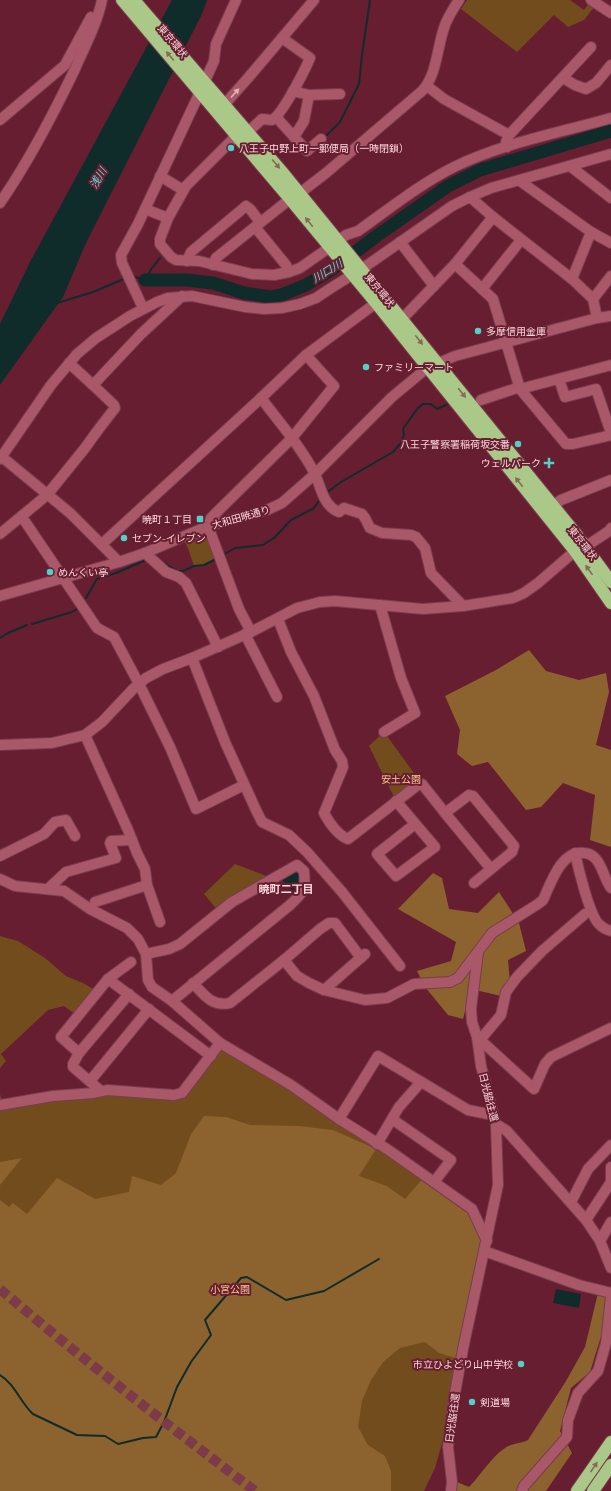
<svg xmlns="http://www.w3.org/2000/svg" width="611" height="1491" font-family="Montserrat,'Noto Sans JP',sans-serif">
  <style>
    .green { fill: #724c1d }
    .forest { fill: #8c622f }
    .water { fill: #0f2c2a }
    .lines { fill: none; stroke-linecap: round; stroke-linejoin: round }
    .stream { stroke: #0f2c2a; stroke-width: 2 }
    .river { stroke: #0f2c2a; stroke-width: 13 }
    .minor-tunnel { stroke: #7c3a4a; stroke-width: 10; stroke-dasharray: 10 5; stroke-linecap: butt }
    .minor-casing { stroke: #7a3c4f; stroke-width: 12 }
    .highway-casing { stroke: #7a3c4f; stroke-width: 14 }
    .minor { stroke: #a85868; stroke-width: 10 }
    .highway { stroke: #aac888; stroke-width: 12 }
    .oneway { fill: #856a58 }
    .oneway2 { fill: #e3b1b9 }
    .poi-dot { fill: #55cec5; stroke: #661e30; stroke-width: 1.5 }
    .labels { text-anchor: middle; stroke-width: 4; stroke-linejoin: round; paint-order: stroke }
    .street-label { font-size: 10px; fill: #fcd7dc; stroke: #661e30 }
    .poi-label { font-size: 10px; fill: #fcd7dc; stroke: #661e30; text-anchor: start }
    .park-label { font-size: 10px; fill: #ffcb93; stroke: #661e30 }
    .water-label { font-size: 11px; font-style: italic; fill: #59ded5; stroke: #661e30 }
    .neighbourhood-label { font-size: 11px; font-weight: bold; fill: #fcd7dc; stroke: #661e30 }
  </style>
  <rect width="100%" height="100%" fill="#661e30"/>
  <g class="green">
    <path d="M467,0h103l14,10 6,-8 5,4 -11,14 -16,7 -14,-12 -37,37 -56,-43z"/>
    <path d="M208,526l11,31 -15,8 -10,1 -6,-18 -6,-11z"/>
    <path d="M384,732l38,52 -26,17 -27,-55z"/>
    <path d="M235,864l39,15 -55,33 -15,-18z"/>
    <path d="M0,936l18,5 27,17 21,18 17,7 12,7 -20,24 -11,-8 -16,4 -47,44 5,7 -6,7z"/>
    <path d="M220,1043l190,123 74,72 -40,198 -9,32 -11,23h-424v-397l3,12 68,-12 103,1z"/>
  </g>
  <g class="forest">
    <path d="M529,650l17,21 33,9 27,-7 3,19 -13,53 15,5v97l-21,-7 5,-45 -32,-12 -22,24 -15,3 -38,-48 -16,4 -15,-12 3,-24 -15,-34 51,-26z"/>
    <path d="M433,873l9,5 7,31 29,4 21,-21 20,31 7,28 -18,9 2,22 -9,14 -30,-7 -8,30 -15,-4 -23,-28 -8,-16 34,-10 5,-19 -58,-33z"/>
    <path d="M204,1116l22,1 24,8 49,1 34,4 43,19 -17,27 28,10 18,13 21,-24 46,34 12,29 -25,121 -20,-6 -14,-11 -25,6 -17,14 -12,18 -9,21 -4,26 10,18 17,11 6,15v20h-391v-291l9,7 4,-4 14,11 30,-36 38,21 34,-7 3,-16 29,9 15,-12 15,-39z"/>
    <path d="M22,1158l-22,27v-23z"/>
    <path d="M598,1293l8,1 -3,36 -13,42 -19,16 -11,43 12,22 -26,38h-89v-9l12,5c12,-12 22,-30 36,-39 7,-5 15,-4 23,-8l38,-59 19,-34z"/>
  </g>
  <g class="water">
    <path d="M172,0h35l-5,14 -116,229 -23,54 -63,88v-61l30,-62z"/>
    <path d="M297,865l7,6 -7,27 -18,-22z"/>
    <path d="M556,1289l25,5 -2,14 -26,-5z"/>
  </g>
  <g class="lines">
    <g class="stream">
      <path d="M327,135l13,-13 19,-38 3,-29 8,-55"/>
      <path d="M132,276l13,4 7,-12 8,-10"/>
      <path d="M57,303l36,-11 33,-14"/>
      <path d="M326,493l15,-11 52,-30 8,-9 3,-8 -1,-6 14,-20 6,-5h8l6,5 11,-5"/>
      <path d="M223,555l12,-7 28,-3 11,-7 17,-18 23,-12 7,-10"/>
      <path d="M161,561l16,10h6l11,-5 10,-1 12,-6"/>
      <path d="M86,598l11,-19 19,-6 30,-13"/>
      <path d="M32,624l40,-12 7,-4"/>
      <path d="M0,638l8,-5 19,-8"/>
      <path d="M0,1375c15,9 20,27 33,39l44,21 28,1 13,8 25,-6 13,-1 8,-15 13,-35 14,-25 20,-27 -6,-15 36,-42 6,-1 39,23 38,-9 55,-32"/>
    </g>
    <path class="river" d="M145,280h41l27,3 31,10 27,4 13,-3 22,-9 25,-15 47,-35 70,-49 32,-16 131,-39"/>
    <path class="minor-tunnel" d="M0,1289c82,70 169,137 255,202"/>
    <g class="minor-casing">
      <g id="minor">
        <path d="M591,0l20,13"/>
        <path d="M563,78l12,7 11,4 10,-6 15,-18"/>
        <path d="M427,86l17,13 65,36"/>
        <path d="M293,91l16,4 31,-1"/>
        <path d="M223,111l1,-6 24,-27 66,-78"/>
        <path d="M276,117l31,34 14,-12"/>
        <path d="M0,120l65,-55 26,-48"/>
        <path d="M237,130v5l-51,51 -18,32 -8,21v5l11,13 5,3 23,1 53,13 22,1 15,-3 11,-4 30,-21"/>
        <path d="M248,132l14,-13 10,1c10,-5 33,-50 38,-62l-28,-20"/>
        <path d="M294,137l10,-16 5,-26"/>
        <path d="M507,147l-1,-5 3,-7 82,-88"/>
        <path d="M570,166l41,32"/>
        <path d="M160,176l23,14"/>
        <path d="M520,181l71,51 20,11"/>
        <path d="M0,203c29,-42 53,-88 75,-134 10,-23 22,-45 27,-69"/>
        <path d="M145,209l23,9"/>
        <path d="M493,217l79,62 21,20 4,19"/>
        <path d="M255,227l31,38 3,7"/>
        <path d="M338,241l8,-6 12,-4c31,-22 62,-47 96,-64 49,-24 105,-34 157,-49"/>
        <path d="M400,242l34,44"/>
        <path d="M187,261l4,-9 55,-46 4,3 10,13"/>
        <path d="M455,264l38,35 27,90 46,55h7l38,-9"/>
        <path d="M213,265l3,-7 74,-59 10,-6 26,-20 96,-82c15,-16 15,-43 22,-63 3,-10 9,-19 15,-28"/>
        <path d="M572,279l19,-47"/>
        <path d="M482,289l39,-49"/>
        <path d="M593,299l18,-23"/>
        <path d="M143,308l-21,-45 -1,-8 17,-31 62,-132 14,-31 2,-17 20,-44"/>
        <path d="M402,319l53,-55 38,-47 -23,-20"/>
        <path d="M69,363l24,22"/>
        <path d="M559,379l6,18 31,-8 15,44"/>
        <path d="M520,389l91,-24"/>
        <path d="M261,398c19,25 40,49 54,76 6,13 8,32 24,38l5,-4 18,6 3,4 5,10 12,5 29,2 5,2 9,11 6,25 32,33"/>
        <path d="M481,400l39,-13"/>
        <path d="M2,457l68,56 49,49"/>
        <path d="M0,459l51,-74 26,-31 19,-16 34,-22 27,-14 11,-4 24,-2 53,11 19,2 18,-1 18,-4 16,-6 12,-8 38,-24 86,-60 18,-9 21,-9 120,-34"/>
        <path d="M547,510l14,-10 50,-20"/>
        <path d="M22,517l75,111 17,9 25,47 31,63 26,62 48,-24"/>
        <path d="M0,534l47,-39 38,-47 13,-18 17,-22 -1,-3 -21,-20 48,-51 41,-38"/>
        <path d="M102,544l159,-146 45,-43 70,-52"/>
        <path d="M145,553l21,19 13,5 7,6 32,64"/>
        <path d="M0,596l119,-34 26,-9 63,-27 59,-16 15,-7 33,-29 77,-77 35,-29 28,-12 142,-38 14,-2"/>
        <path d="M380,605l21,73 14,35 -31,19"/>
        <path d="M278,619l13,33 23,44 21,54 7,11 1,6 -19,46c5,9 13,22 24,26l71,-55h3l23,29"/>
        <path d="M251,632l-12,-23 -31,-83 3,-8 9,-9 72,-71 42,-52 -28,-31"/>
        <path d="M245,634l32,63"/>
        <path d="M192,658l33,84 31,68 6,12 27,13 18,17 35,40 58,74"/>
        <path d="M85,735l43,95 9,23 8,16 2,16 13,37"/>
        <path d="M0,745l52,-2 33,-8 17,-13 32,-34 12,-10 17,-9 29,-11 59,-26 46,-24 23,-6 15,-1 88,8 40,-3 50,-8 11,-5 14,-10 37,-32 16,-8 18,-12 2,-3"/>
        <path d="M396,801l39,46 -39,29 -19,-22 38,-30"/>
        <path d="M575,853c3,14 15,65 25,72 3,3 7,5 11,6"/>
        <path d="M0,856l44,-22 11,-12 11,-2 9,16"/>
        <path d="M0,879l15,7 49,5 26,18 37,19 11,11 8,15 2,26 4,7 20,14 48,42 71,42 48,34 48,30 85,60 15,32"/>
        <path d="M474,883l38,-31 2,-6 -41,-50 -4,-1 -24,18 46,56"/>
        <path d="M49,888l17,-16 50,-14 -6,-15 1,-2 21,-1"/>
        <path d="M95,902l52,-17"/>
        <path d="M146,954l23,-5 11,-5 52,-42 65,-37 7,6c2,19 0,21 -14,34l-118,96"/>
        <path d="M284,960l13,16 12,7 15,7 41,10 22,-2 27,-14 36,-2 8,-4 34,-45 46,-29 5,-4c8,-17 18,-50 41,-47 5,0 8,2 11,5 8,8 9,21 16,30"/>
        <path d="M108,979l103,77"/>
        <path d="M193,983c11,12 19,24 37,20l54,-43 36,-31 9,-6h6l26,35"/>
        <path d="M324,990l41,-36"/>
        <path d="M477,1037l57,52 11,-25 6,-7 60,-29"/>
        <path d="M480,1040l21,-25 5,-23 11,-15 25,-26 43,-37"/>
        <path d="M79,1053l50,-59"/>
        <path d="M90,1081l59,-72"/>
        <path d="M101,1091l-28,-24v-3l6,-11 -18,-16 47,-58 23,-17"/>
        <path d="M0,1105l53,-9 41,-3 13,-3 67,5 8,-2 38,-50"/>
        <path d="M339,1119l39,-63 90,54 25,5"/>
        <path d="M392,1119l59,41 -17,22"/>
        <path d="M496,1124l11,7 79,89 14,21 11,27"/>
        <path d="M377,1144l22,-37 22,-25"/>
        <path d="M571,1202l17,-33 23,-24"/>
        <path d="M586,1220l25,-38v-15"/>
        <path d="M600,1241l11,-19"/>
        <path d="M484,1251l95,34 32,8"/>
        <path d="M451,1491l1,-9 -4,-35 5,-43 10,-55 35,-164 -2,-61 -15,-58 -4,-29 -5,-15 -1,-13 7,-56"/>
        <path d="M522,1491l2,-5 43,-49 1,-17 10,-27 20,-22 8,-28 5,-47"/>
      </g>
    </g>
    <g class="highway-casing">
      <g id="highway">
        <path d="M122,0l168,199 86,104 199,248 36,52"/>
        <path d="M134,0l149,173 293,361 35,48"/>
        <path d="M577,1491l34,-49"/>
        <path d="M593,1491l18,-26"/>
      </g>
    </g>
    <use href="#minor" class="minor"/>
    <use href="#highway" class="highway"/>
  </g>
  <defs><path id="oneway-solid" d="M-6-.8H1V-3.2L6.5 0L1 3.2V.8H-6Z"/></defs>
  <g class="oneway">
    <use href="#oneway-solid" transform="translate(170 56) rotate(-130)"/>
    <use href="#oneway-solid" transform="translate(276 164) rotate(50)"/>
    <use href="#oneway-solid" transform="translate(309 222) rotate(-129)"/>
    <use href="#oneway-solid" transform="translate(419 340) rotate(52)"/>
    <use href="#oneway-solid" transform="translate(462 393) rotate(51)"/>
    <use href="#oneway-solid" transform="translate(519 482) rotate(-129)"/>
    <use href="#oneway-solid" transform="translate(589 570) rotate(-126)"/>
    <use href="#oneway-solid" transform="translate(594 1467) rotate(-56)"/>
  </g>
  <use class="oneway2" href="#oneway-solid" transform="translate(235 93) rotate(-48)"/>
  <g class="poi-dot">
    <circle cx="231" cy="148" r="4"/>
    <circle cx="478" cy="331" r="4"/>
    <circle cx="366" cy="367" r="4"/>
    <circle cx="518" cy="444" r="4"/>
    <path d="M547 457h4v4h4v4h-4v4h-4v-4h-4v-4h4z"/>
    <rect x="196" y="515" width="8" height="8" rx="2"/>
    <circle cx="124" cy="538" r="4"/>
    <circle cx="50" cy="572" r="4"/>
    <circle cx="521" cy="1364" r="4"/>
    <circle cx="472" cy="1402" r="4"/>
  </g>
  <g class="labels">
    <g class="street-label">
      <text transform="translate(173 41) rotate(50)" y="4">東京環状</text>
      <text transform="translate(380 290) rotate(51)" y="4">東京環状</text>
      <text transform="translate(241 517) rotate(-16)" y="4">大和田暁通り</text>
      <text transform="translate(583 543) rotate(52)" y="4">東京環状</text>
      <text transform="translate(489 1097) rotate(76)" y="4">日光脇往還</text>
      <text transform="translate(452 1418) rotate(-82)" y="4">日光脇往還</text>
    </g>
    <g class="poi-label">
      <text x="239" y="152">八王子中野上町一郵便局（一時閉鎖）</text>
      <text x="486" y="335">多摩信用金庫</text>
      <text x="374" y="371">ファミリーマート</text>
      <text x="510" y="448" text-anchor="end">八王子警察署稲荷坂交番</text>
      <text x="541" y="467" text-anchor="end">ウェルパーク</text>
      <text x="192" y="523" text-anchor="end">暁町１丁目</text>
      <text x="132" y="542">セブン-イレブン</text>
      <text x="58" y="576">めんくい亭</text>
      <text x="513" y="1368" text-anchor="end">市立ひよどり山中学校</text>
      <text x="480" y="1406">剣道場</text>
    </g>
    <g class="park-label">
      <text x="401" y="783">安土公園</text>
      <text x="230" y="1293">小宮公園</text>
    </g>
    <g class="water-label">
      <text transform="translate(98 178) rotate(-60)" y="4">浅川</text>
      <text transform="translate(327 271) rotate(-31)" y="4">川口川</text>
    </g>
    <g class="neighbourhood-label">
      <text x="286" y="893">暁町二丁目</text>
    </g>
  </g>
</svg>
